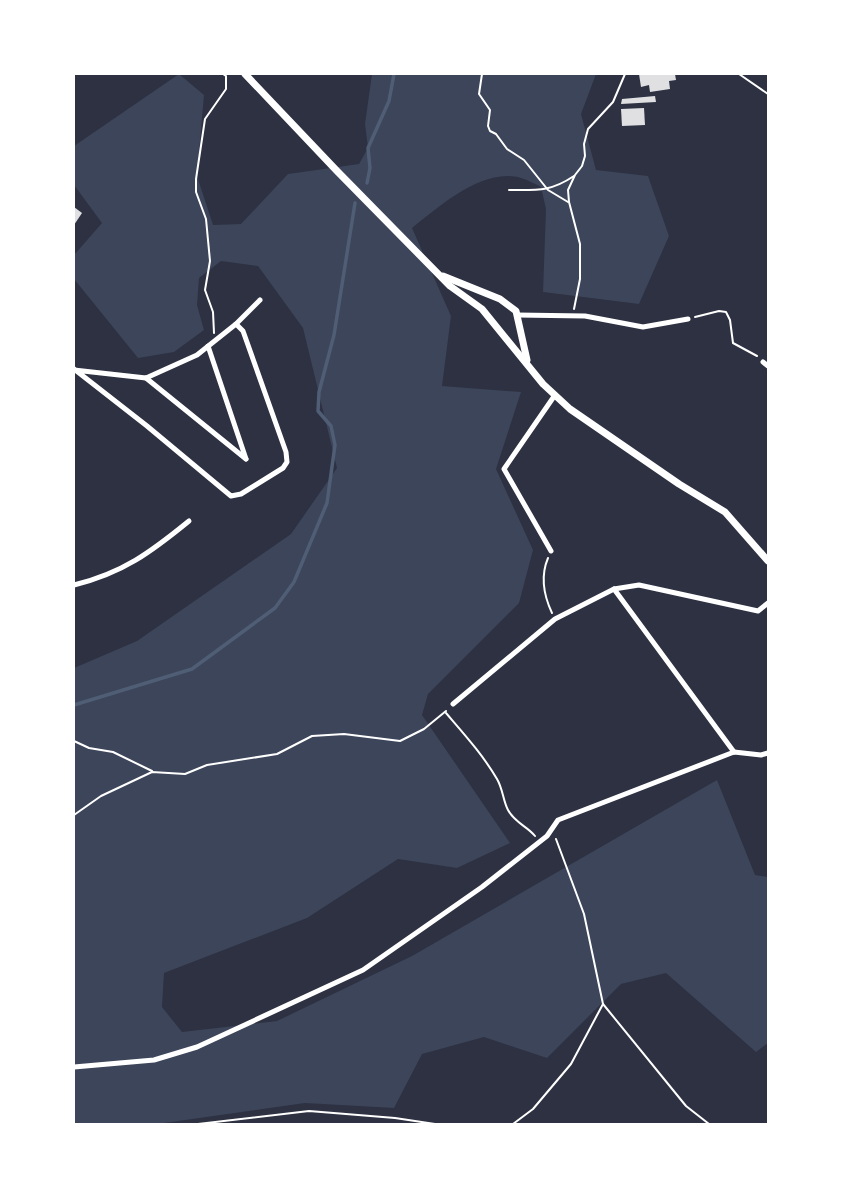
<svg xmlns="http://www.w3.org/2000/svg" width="842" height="1198" font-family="Figtree,sans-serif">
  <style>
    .green { fill: #3c4559 }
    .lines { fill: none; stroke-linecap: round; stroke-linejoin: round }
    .stream { stroke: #4f5d75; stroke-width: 3.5 }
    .building { fill: #e0e0e3 }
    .path { stroke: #fff; stroke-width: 2 }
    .minor { stroke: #fff; stroke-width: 5 }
    .tertiary { stroke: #fff; stroke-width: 7 }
  </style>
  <rect width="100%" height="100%" fill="#2d3142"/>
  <path class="green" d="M179,74l25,21 -7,81 16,49 28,-1 47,-50 71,-10 9,-16 -3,-24 7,-50h224l-15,40 15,56 52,6 21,60 -30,68 -96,-12 3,-83 -5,-22c-6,-3 -13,-7 -20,-9 -38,-11 -82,29 -109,50l39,88 -9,70 79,6 -25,77 37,81 -14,53 -91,91 -6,21 88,128 -53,25 -59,-9 -91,59 -143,55 -2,34 20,25 95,-11 135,-65 305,-176 38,95 13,2v166l-12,9 -90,-79 -45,11 -74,74 -63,-21 -62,17 -28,54 -89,-5 -148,21h-83v-456l63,-27 154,-107 46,-66 -34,-140 -45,-62 -37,-5 -22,17 -2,27 7,25 -30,22 -36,6 -64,-79v-24l28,-32 -28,-38v-39z"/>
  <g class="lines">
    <g class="stream">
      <path d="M367,183l3,-15 -2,-20 21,-47 5,-27"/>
      <path d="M74,705l118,-36 83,-61 19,-26 33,-79 8,-58 -4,-19 -13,-15 1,-19 15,-57 21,-132"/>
    </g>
  </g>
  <g class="building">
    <path d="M639,74h36l1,6 -7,1 1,8 -20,3 -1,-7 -8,2z"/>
    <path d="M655,96l1,6 -35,2 1,-5z"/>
    <path d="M644,108l1,17 -23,1 -1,-17z"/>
    <path d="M74,207l8,6 -8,12z"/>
  </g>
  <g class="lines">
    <g class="path">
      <path d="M482,74l-3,20 11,16 -2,16 2,5 6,3 11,15 17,11 24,30 20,12"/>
      <path d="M739,74l29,20"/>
      <path d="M509,190c28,0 41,2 65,-14"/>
      <path d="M574,309l6,-30v-35l-11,-42 -1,-12 7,-15 7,-9 3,-10 -1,-12 4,-15 25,-27 12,-28"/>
      <path d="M695,317l24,-6 7,1 4,8 3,23 24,13"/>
      <path d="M214,333l-1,-21 -8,-22 5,-29 -4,-42 -10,-27v-13l9,-60 21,-30v-13l-3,-2"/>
      <path d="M548,558c-8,19 -4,38 4,55"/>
      <path d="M446,713c18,21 37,42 51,66 6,10 6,22 11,31 7,13 19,16 27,26"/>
      <path d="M74,741l15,7 24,4 39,19"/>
      <path d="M74,815l27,-19 51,-24 33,2 22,-9 70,-11 35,-18 32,-2 56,7 24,-12 22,-18"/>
      <path d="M556,839l28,75 19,90 83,102 23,18"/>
      <path d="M198,1124l111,-13 86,7 40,6"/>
      <path d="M513,1124l20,-15 38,-45 32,-60"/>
    </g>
    <g class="minor">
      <path d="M517,315l68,1 58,11 45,-8"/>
      <path d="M236,324l24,-24"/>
      <path d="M208,346l38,113"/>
      <path d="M763,362l5,4"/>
      <path d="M74,369l73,57 84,70 10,-2 42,-26 4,-6 -1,-10 -43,-121 -7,-7 -39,31 -51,23 -72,-8"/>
      <path d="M146,378l100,81"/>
      <path d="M551,551l-47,-82 51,-74"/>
      <path d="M74,585c49,-12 77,-33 115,-64"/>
      <path d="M614,589l120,163"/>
      <path d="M453,704l102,-85 59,-30 25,-4 119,26 10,-8"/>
      <path d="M74,1067l80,-7 43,-13 166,-77 119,-83 65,-51 11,-16 176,-68 27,3 7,-2"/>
    </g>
    <g class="tertiary">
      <path d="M245,74l92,97 113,115 32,23 61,75 27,25 109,75 46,28 43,49"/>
      <path d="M443,276l57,23 16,12 11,49"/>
    </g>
  </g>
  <rect width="842" height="1198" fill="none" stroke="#ffffff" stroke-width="150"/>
</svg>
